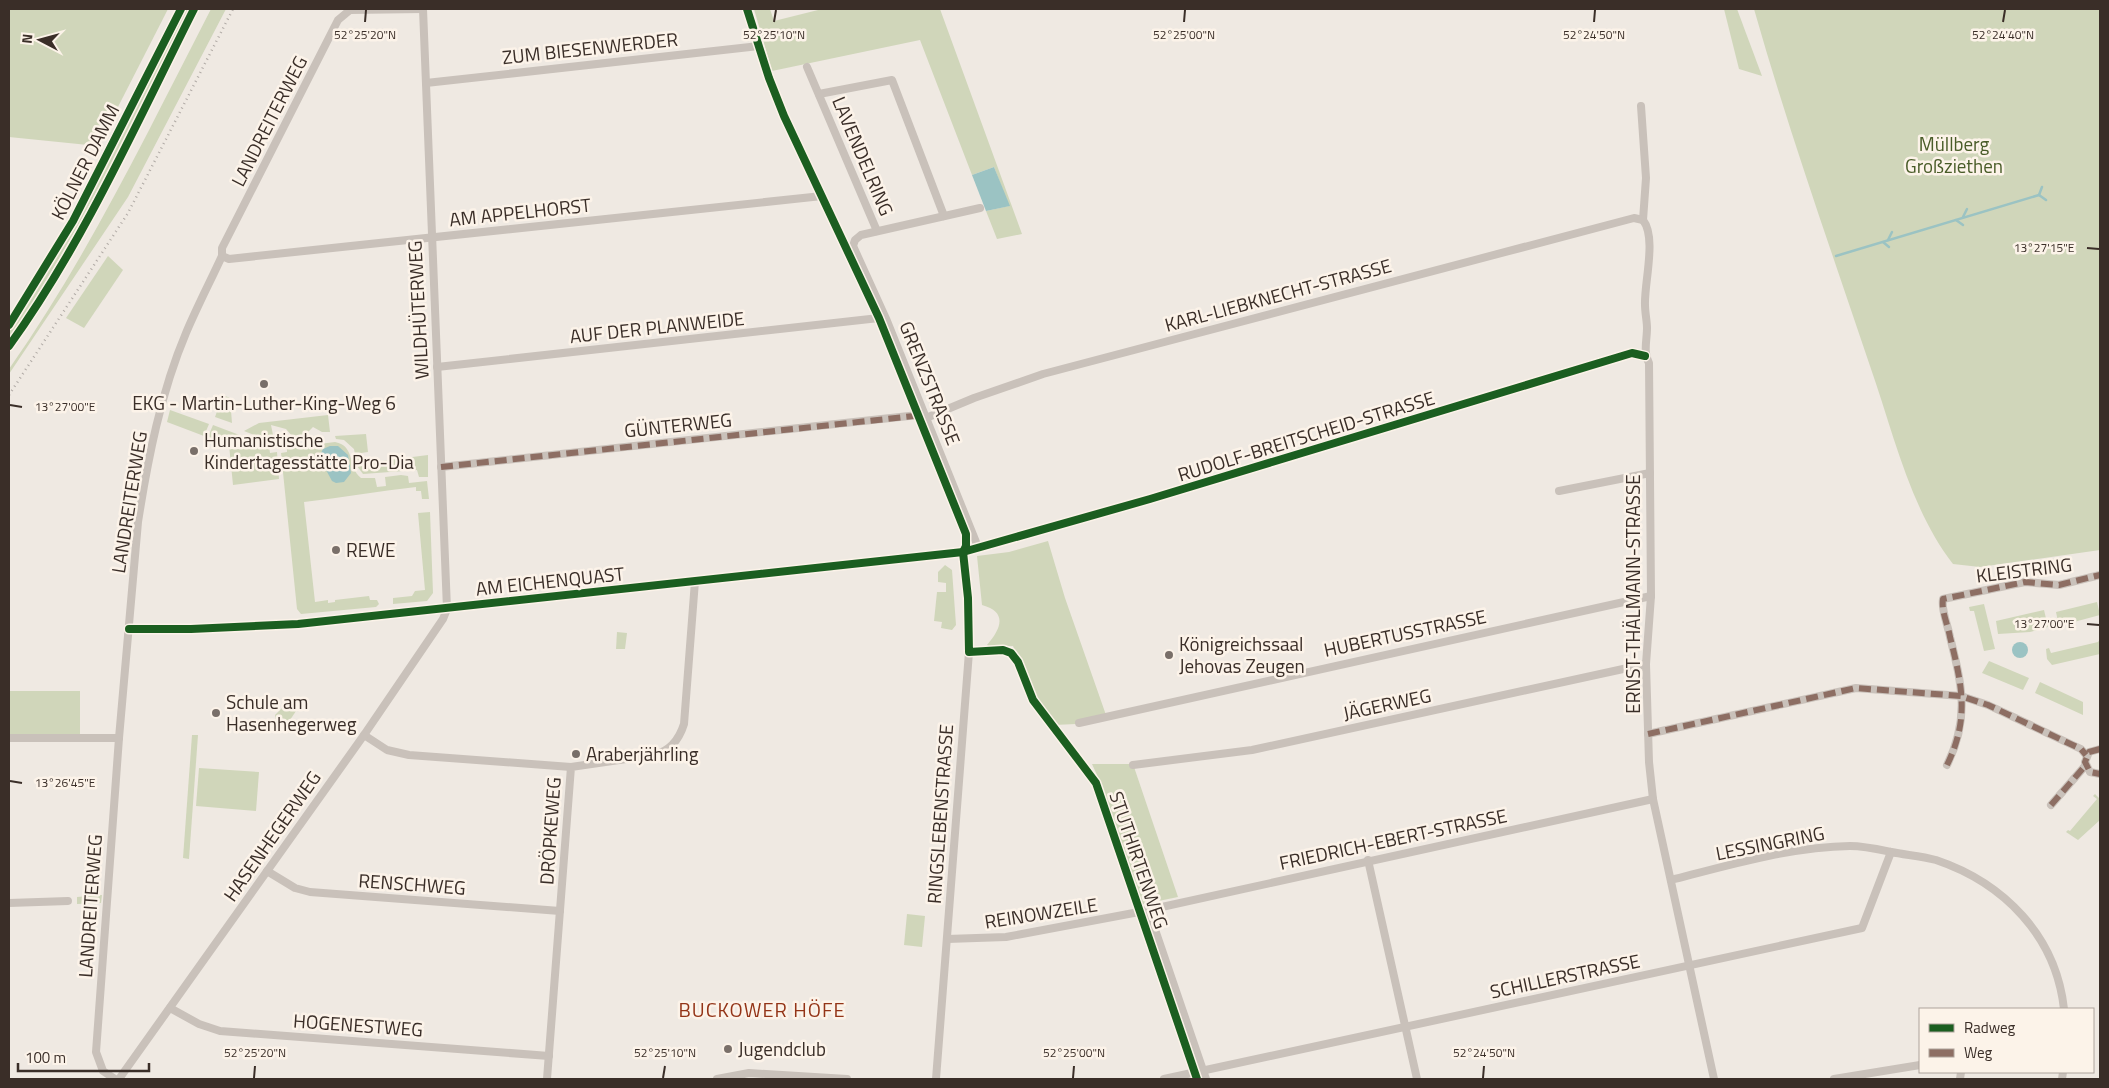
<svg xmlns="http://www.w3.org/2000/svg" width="2109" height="1088" font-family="'Titillium Web',sans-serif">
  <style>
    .green { fill: #d0d6ba }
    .water { fill: #9bc3c3 }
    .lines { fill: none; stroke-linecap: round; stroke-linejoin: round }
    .stream { stroke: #9bc3c3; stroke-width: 2.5 }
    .minor { stroke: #c9c1ba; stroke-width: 8 }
    .tertiary { stroke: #c9c1ba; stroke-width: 9 }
    .rail { stroke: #b0aaa5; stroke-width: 2.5; stroke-dasharray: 1 4; stroke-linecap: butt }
    .quiet { stroke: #8d6e63; stroke-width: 6; stroke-dasharray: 12 6; stroke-linecap: butt }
    .cycleway-casing { stroke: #fcf3e9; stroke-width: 11 }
    .cycleway { stroke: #1b5e20; stroke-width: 8 }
    .ticks { fill: none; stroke: #3a2e28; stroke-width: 2 }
    .poi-dot { fill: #796f69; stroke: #fcf3e9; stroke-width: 2 }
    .labels { text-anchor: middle; stroke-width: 5; stroke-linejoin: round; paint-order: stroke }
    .street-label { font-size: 19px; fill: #3a2e28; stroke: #fcf3e9 }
    .park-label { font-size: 19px; fill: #495c28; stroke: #fcf3e9 }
    .poi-label { font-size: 19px; fill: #3a2e28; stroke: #fcf3e9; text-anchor: start }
    .neighbourhood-label { font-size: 20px; letter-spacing: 1px; fill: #933417; stroke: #fcf3e9 }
    .ticks-label { font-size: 12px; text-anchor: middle; fill: #3a2e28; stroke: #fcf3e9; stroke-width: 5; stroke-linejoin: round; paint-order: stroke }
  </style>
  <rect width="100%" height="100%" fill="#efe9e2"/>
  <g class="green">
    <path d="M9,9h159l-70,137 -89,-9z"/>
    <path d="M185,9h6c-57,113 -113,225 -182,331v-9c68,-102 121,-213 176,-322z"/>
    <path d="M211,9h15l-98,188 -119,177v-5c80,-114 138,-236 202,-360z"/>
    <path d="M754,9h16l4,12 48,-12h118l82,225 -25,5 -11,-28 23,-5 -15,-39 -22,8 -52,-135 -148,31z"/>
    <path d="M1724,9h13l25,67 -23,-7z"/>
    <path d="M1754,9h346v541l-120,17 -27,-3c-43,-55 -60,-133 -83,-198 -40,-119 -82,-237 -116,-357z"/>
    <path d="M108,256l15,14 -39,58 -18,-10z"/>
    <path d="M223,395l7,3 2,25 -17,-6z"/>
    <path d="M170,410l39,14 -5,12 -37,-14z"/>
    <path d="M328,415l2,17h-8l-9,-5 -7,7 -14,2 -6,-7 -15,-4 2,10 -6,5 -23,-9 15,-8z"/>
    <path d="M213,425l56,21 1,7 7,-1 2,27 -46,6 -4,-40 -21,-8z"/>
    <path d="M366,434l2,18 -7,1 3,6 14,-1 3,3 47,-6v22h-9l-2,-7 -54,4 -6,-8 -3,-17 -10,-9 -8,-1 -1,-3z"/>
    <path d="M335,442c21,4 12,25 26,36h14l2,9 9,-1 -1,-9 16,-2 7,1 1,7 18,-2 2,18h-7l-1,-8h-5v-4c-38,4 -75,11 -112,15l11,100 13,-2v3l7,-1v-2l34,-4 1,4h7l2,4 -3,3 -75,7 -4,-5 -16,-156 6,-1v-4z"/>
    <path d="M430,512l3,81 -6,8 -34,3v-6l19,-2 3,-5 10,-1 -7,-77z"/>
    <path d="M1048,541l17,57 41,117 -30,9 -22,1 -16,-22 -25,-57 -23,1 -3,-2c14,-16 21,-33 -5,-40l-5,-49 32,-4z"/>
    <path d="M945,565l7,5 4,55 -4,5 -11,-2 1,-6 -8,-1 3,-29h9v-9l-8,-1v-10z"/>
    <path d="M2097,602l3,13 -41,11 -3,-14z"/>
    <path d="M1984,604l11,45 -11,2 -10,-40h-4l-1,-4z"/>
    <path d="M2044,610l4,17 -18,5 -32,2 -2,-13z"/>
    <path d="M617,632l10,1 -2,16h-9z"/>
    <path d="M2100,639v15l-48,11 -5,-6 -1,-10 3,-1 2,5 47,-11z"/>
    <path d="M1989,661l40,17 -6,12 -41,-17z"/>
    <path d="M2040,682l43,20v13l-48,-22z"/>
    <rect x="9" y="691" width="71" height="43"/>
    <path d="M291,699l6,4 1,5 -8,12v6l-13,-1 -2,-10z"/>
    <path d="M192,735h6l-9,124 -6,-1z"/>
    <path d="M1092,764h41l45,133 -39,8 -37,-119z"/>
    <path d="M199,768l60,4 -3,39 -60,-5z"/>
    <path d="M2095,794l5,5v21l-22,20 -12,-8 2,-2 2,1 27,-32 -4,-3z"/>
    <path d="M102,895l-1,8 -24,1v-7z"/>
    <path d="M907,914l18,2 -3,31 -18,-2z"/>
    <path d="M1145,916h2l50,150h-2z"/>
  </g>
  <g class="water">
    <path d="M994,167l16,39 -24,5 -14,-36z"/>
    <path d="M330,446h8l10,9 3,18 -7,9 -8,1 -4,-2 -13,-24 4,-8z"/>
    <circle cx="2020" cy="650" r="8"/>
  </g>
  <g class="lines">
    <g class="stream">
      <path d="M2039,195l3,-8"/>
      <path d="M1963,217l4,-8"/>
      <path d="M1956,220l7,5"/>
      <path d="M1888,240l4,-8"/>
      <path d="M1883,242l6,5"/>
      <path d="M1836,256l203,-61 7,5"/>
    </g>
    <g class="minor">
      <path d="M807,67l70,164"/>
      <path d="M426,83l333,-37"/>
      <path d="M819,94l73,-14 52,136"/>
      <path d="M1641,106l5,72 -3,42c14,18 1,63 2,85 0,8 2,16 2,23 0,12 -4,25 2,35l2,233 -5,68 3,98 4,37 61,280"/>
      <path d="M222,256l7,3 593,-63"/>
      <path d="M437,367l442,-49"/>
      <path d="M926,418l48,-20 69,-24 591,-156 9,2"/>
      <path d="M441,467l477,-52"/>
      <path d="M1559,491l91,-18"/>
      <path d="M978,547l-91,-226 -34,-75 2,-6 6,-5 119,-27"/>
      <path d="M129,629h62l107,-5 665,-72 187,-53 482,-146 13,3"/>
      <path d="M969,652l34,-2 8,3 7,9 15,38 63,83 101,296"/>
      <path d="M1079,723l572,-127"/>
      <path d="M1648,734l208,-46 105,8 27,9 93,44 5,6"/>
      <path d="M364,735l23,15 22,5 162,12"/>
      <path d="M9,738h110"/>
      <path d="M2100,749l-11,3 -4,10 5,10 10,2"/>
      <path d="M1133,765l119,-15 394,-86"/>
      <path d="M1947,765c23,-47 15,-80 3,-128 -2,-12 -9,-26 -7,-38l82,-17 34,3 41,-10"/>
      <path d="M2051,805l34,-39"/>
      <path d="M1368,860l49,219"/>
      <path d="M267,871l28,17 15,4 250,19"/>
      <path d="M1671,880c58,-15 119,-33 179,-34 14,0 27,3 41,6 15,3 30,4 45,8 68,23 120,76 128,149"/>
      <path d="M9,903l59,-2"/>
      <path d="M1148,909l58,170"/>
      <path d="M947,939l59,-2 133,-25 514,-113"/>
      <path d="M170,1008l29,16 21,7 329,25"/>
      <path d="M115,1079l-12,-8 -7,-19 23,-314 19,-216c10,-64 23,-130 48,-189 11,-26 24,-51 36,-77v-8l116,-228 12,-10 73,-1"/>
      <path d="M119,1079l245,-344 79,-116 4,-10 -24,-600"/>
      <path d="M547,1079l24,-312 83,-12c16,-4 25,-15 30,-31l11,-143"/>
      <path d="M717,1079l32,-6 98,6"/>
      <path d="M936,1079l33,-427 -1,-54 -5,-46"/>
      <path d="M1164,1079l698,-151 29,-76"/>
      <path d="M1834,1079l86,-14"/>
      <path d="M1960,1079l1,-7"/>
      <path d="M2062,1079l1,-7"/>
    </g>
    <g class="tertiary">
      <path d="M9,325l64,-104 108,-212"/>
      <path d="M9,346c75,-104 128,-224 185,-337"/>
    </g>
    <path class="rail" d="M9,395l119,-182 105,-204"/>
    <g class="quiet">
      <path d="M441,467l473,-51 4,-1v-3"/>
      <path d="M1648,734l208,-46 105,8 27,9 93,44 5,6"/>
      <path d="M2100,749l-11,3 -4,10 5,10 10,2"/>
      <path d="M1947,765c23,-47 15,-80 3,-128 -2,-12 -9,-26 -7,-38l82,-17 34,3 41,-10"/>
      <path d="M2051,805l34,-39"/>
    </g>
    <g class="cycleway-casing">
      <g id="cycleway">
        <path d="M747,9l22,69 15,38 95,202 87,216v12l-3,6 5,46 1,54 34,-2 8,3 7,9 15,38 63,83 101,296"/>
        <path d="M9,325l64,-104 108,-212"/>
        <path d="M9,346c75,-104 128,-224 185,-337"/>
        <path d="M129,629h62l107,-5 665,-72 187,-53 482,-146 13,3"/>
      </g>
    </g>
    <use href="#cycleway" class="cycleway"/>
  </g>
  <path class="ticks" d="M365,22l1,-12M774,22l2,-12M1184,22l1,-12M1594,22l1,-12M2003,22l2,-12M2087,248l12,1M10,405l12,2M2087,624l12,1M10,781l12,2M254,1078l1,-12M663,1078l2,-12M1073,1078l1,-12M1483,1078l1,-12"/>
  <g class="poi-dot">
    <circle cx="264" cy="384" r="5"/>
    <circle cx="194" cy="451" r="5"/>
    <circle cx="336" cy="550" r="5"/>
    <circle cx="1169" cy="655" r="5"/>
    <circle cx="216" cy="713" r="5"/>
    <circle cx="576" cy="754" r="5"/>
    <circle cx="728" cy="1049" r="5"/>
  </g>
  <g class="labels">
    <g class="street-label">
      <text transform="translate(590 48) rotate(-6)" y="7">ZUM BIESENWERDER</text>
      <text transform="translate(269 121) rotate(-63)" y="7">LANDREITERWEG</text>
      <text transform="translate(863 156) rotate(67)" y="7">LAVENDELRING</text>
      <text transform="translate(85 162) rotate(-63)" y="7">KÖLNER DAMM</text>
      <text transform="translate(520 212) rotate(-6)" y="7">AM APPELHORST</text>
      <text transform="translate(1278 295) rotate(-15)" y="7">KARL-LIEBKNECHT-STRASSE</text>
      <text transform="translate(418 310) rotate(-93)" y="7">WILDHÜTERWEG</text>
      <text transform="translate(657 327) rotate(-6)" y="7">AUF DER PLANWEIDE</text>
      <text transform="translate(930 383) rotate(68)" y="7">GRENZSTRASSE</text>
      <text transform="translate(678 425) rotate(-6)" y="7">GÜNTERWEG</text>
      <text transform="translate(1306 436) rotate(-17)" y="7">RUDOLF-BREITSCHEID-STRASSE</text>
      <text transform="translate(129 502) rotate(-81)" y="7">LANDREITERWEG</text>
      <text transform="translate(2024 570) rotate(-7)" y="7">KLEISTRING</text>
      <text transform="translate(550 581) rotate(-6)" y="7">AM EICHENQUAST</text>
      <text transform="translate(1633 594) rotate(-90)" y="7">ERNST-THÄLMANN-STRASSE</text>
      <text transform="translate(1405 633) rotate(-12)" y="7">HUBERTUSSTRASSE</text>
      <text transform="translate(1387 704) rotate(-12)" y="7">JÄGERWEG</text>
      <text transform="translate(940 814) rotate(-86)" y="7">RINGSLEBENSTRASSE</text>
      <text transform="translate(550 831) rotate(-86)" y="7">DRÖPKEWEG</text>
      <text transform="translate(272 836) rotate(-55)" y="7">HASENHEGERWEG</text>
      <text transform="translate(1393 839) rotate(-12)" y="7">FRIEDRICH-EBERT-STRASSE</text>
      <text transform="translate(1770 843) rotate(-11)" y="7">LESSINGRING</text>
      <text transform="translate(1139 860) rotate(71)" y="7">STUTHIRTENWEG</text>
      <text transform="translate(412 884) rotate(4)" y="7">RENSCHWEG</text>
      <text transform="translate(90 906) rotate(-86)" y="7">LANDREITERWEG</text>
      <text transform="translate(1041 913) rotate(-9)" y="7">REINOWZEILE</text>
      <text transform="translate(1565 976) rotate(-12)" y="7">SCHILLERSTRASSE</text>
      <text transform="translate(358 1025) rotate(4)" y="7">HOGENESTWEG</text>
    </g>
    <g class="park-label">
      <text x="1954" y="151">Müllberg<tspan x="1954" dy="22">Großziethen</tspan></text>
    </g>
    <g class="poi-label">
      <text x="264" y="410" text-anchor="middle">EKG - Martin-Luther-King-Weg 6</text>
      <text x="204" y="447">Humanistische<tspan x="204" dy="22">Kindertagesstätte Pro-Dia</tspan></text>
      <text x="346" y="557">REWE</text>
      <text x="1179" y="651">Königreichssaal<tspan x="1179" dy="22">Jehovas Zeugen</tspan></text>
      <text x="226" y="709">Schule am<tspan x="226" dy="22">Hasenhegerweg</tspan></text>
      <text x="586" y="761">Araberjährling</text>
      <text x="738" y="1056">Jugendclub</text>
    </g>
    <g class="neighbourhood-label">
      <text x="762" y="1017">BUCKOWER HÖFE</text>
    </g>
  </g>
  <g class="ticks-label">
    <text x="365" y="39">52°25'20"N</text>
    <text x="774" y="39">52°25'10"N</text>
    <text x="1184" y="39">52°25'00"N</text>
    <text x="1594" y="39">52°24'50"N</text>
    <text x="2003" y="39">52°24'40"N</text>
    <text x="2044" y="252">13°27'15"E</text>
    <text x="65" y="411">13°27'00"E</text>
    <text x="2044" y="628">13°27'00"E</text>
    <text x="65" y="787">13°26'45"E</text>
    <text x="255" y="1057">52°25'20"N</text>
    <text x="665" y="1057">52°25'10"N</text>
    <text x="1074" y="1057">52°25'00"N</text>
    <text x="1484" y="1057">52°24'50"N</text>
  </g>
  <rect width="2109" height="1088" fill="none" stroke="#3a2e28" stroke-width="20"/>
  <rect x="1919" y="1008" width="175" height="65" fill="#fcf3e9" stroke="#aea49c"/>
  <rect x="1929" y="1024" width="25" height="8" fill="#1b5e20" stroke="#aea49c"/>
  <text x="1964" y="1033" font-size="15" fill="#3a2e28">Radweg</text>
  <rect x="1929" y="1049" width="25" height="8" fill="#8d6e63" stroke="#aea49c"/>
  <text x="1964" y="1058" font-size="15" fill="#3a2e28">Weg</text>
  <g transform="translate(40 40) rotate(276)" stroke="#fcf3e9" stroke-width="4" paint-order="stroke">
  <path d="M0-4L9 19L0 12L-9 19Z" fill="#3a2e28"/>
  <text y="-8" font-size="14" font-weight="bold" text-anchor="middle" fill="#3a2e28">N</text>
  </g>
  <path d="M18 1063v8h131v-8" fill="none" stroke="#3a2e28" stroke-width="2.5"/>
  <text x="25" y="1063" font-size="15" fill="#3a2e28" stroke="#fcf3e9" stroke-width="4" paint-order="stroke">100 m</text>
</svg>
